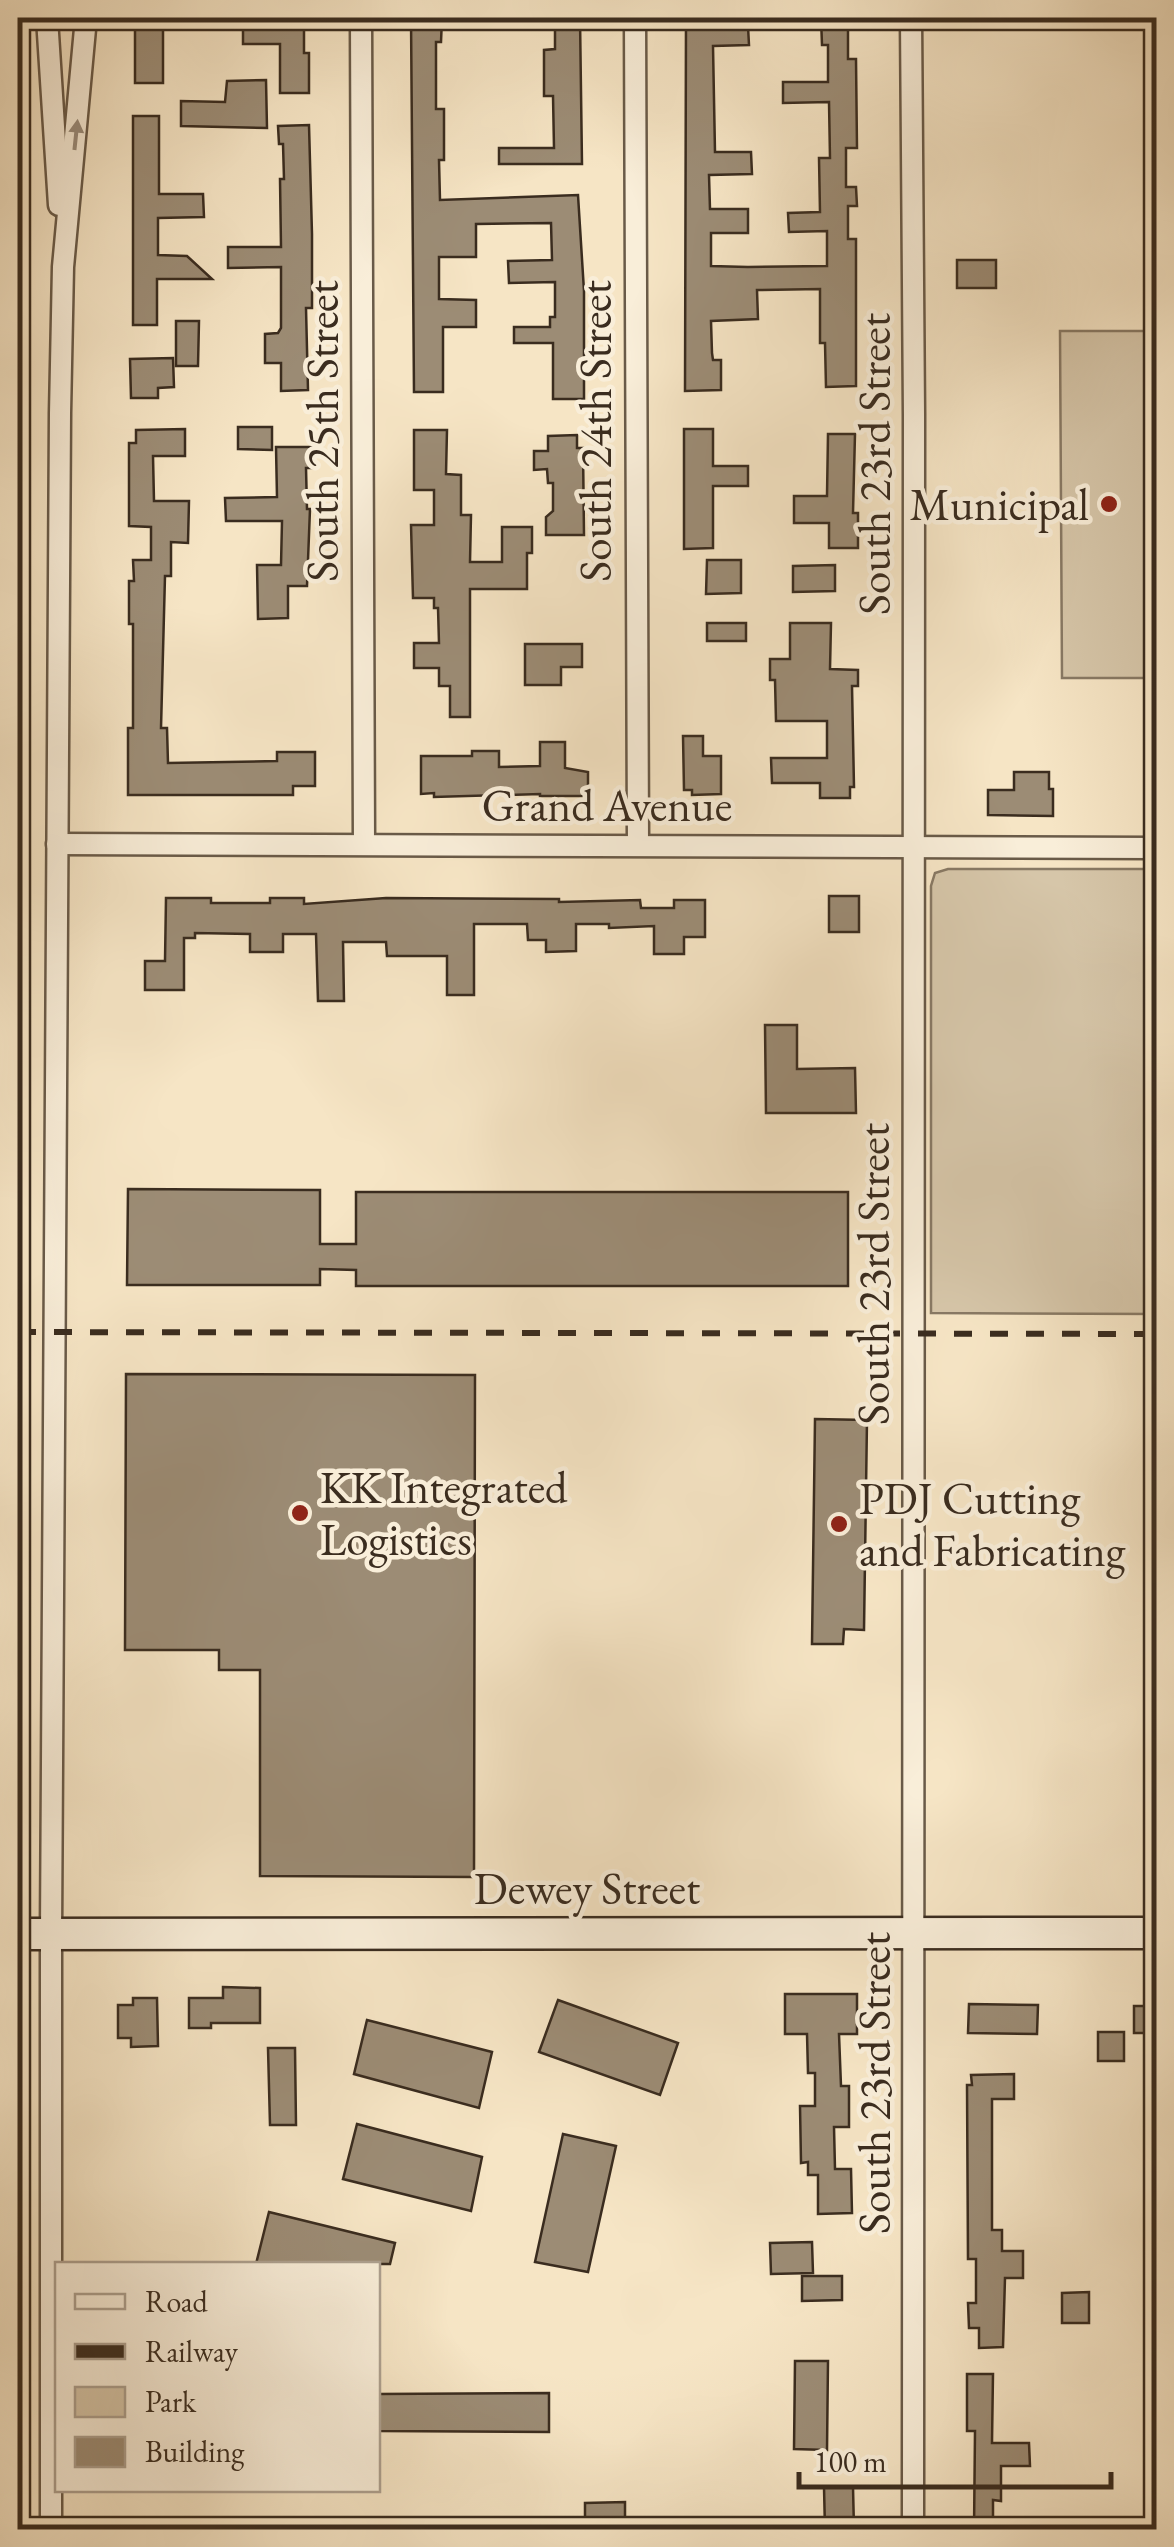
<svg xmlns="http://www.w3.org/2000/svg" width="1174" height="2547" font-family="'EB Garamond',serif">
  <style>
    .green { fill: #d6c6a9; stroke: #887964; stroke-width: 2.5 }
    .building { fill: #9c8c75; stroke: #3a2c1f; stroke-width: 2.5 }
    .lines { fill: none; stroke-linecap: round; stroke-linejoin: round }
    .street-casing { stroke: #695a48; stroke-width: 25 }
    .secondary-casing { stroke: #3a2c1f; stroke-width: 35 }
    .street { stroke: #f9eed9; stroke-width: 20 }
    .secondary { stroke: #f9eed9; stroke-width: 30 }
    .rail { stroke: #3a2c1f; stroke-width: 6; stroke-dasharray: 18 18; stroke-linecap: butt }
    .oneway { fill: #9a8d7c }
    .poi-dot { fill: #8f2418; stroke: #f9eed9; stroke-width: 4 }
    .labels { text-anchor: middle; stroke-width: 9; stroke-linejoin: round; paint-order: stroke }
    .street-label { font-size: 45px; fill: #3a2c1f; stroke: #f9eed9 }
    .poi-label { font-size: 45px; fill: #3a2c1f; stroke: #f9eed9; text-anchor: start }
  </style>
  <rect width="100%" height="100%" fill="#f6e5c5"/>
  <filter id="stains"><feTurbulence type="fractalNoise" baseFrequency=".002" numOctaves="4"/><feColorMatrix values="0 0 0 0 .2 0 0 0 0 .09 0 0 0 0 .02 0 0 0 .5 -.17"/></filter>
  <radialGradient id="worn" r=".72"><stop offset=".6" stop-color="#630" stop-opacity="0"/><stop offset="1" stop-color="#630" stop-opacity=".3"/></radialGradient>
  <g class="green">
    <path d="M1060,331h96v347h-94z"/>
    <path d="M948,869h208v445l-225,-1v-427l4,-13z"/>
  </g>
  <g class="building">
    <rect x="135" y="18" width="28" height="65"/>
    <path d="M275,18h29v35h5v40h-29v-49h-37v-17h32z"/>
    <path d="M411,18h31l-1,24h-5v67h8v51h-5l1,40 138,-5 6,96v108h-31v-56h-39v-16h36v-10h5v-35l-46,1 -1,-22 44,-1 -1,-37 -75,1v33h-37v42l37,1v27h-33v65h-29z"/>
    <path d="M555,18h25l2,146h-83v-16h55l-1,-52h-9v-46l11,-1z"/>
    <path d="M686,18h29v8h33l1,19 -36,1 2,106h36l1,22 -43,1 1,34h38v24h-37v33l37,1 79,-1v-35l-38,1 -1,-19 32,-1 -1,-54h11l-1,-56 -46,1v-21h45v-37h-6l-1,-27h27v41h8l1,89h-11v39h10l1,19h-9v33h8v147l-30,1 -1,-44h-5v-54l-63,1 1,29 -47,2 1,32 1,7h8v30l-36,1z"/>
    <path d="M266,80l1,48 -86,-2v-25l44,1 2,-21z"/>
    <path d="M133,116h26v78h44l1,23 -46,1v37l29,1 25,23h-55v46h-24z"/>
    <path d="M309,125l3,109v74h-6l2,82 -27,1v-28h-16v-29l13,-1 3,-5v-61l-53,1v-21h53l-1,-68h4l-1,-35h-4l-1,-18z"/>
    <rect x="957" y="260" width="39" height="28"/>
    <path d="M176,321h23l-1,45h-22z"/>
    <path d="M173,358l1,29 -16,1v10h-27l-1,-39z"/>
    <path d="M238,427h34v23l-34,-1z"/>
    <path d="M185,429v27h-32l1,45h35l-1,42 -17,-1v34h-6l-4,152h6l1,35 109,-2v-9h38v34h-22v9h-165v-67h5v-104h-4v-43h5l-1,-21h18v-33l-22,-1v-83h7v-13z"/>
    <path d="M684,429h29v37h35v20h-35v62l-29,1z"/>
    <path d="M414,430h33l-1,44 15,1v40h10l-1,47h32v-35h30v26h-5v36h-57v128h-20v-31h-11v-18h-25v-25h25l-1,-35h-4v-10h-21l-2,-73h23v-35h-20z"/>
    <path d="M828,434h27l-2,79h5v35h-29v-25h-35v-27h33z"/>
    <path d="M577,435v13h6l1,87h-38v-18l7,-6v-28h-5l-1,-14 -13,1v-19h14v-15z"/>
    <path d="M276,447h36v21h-6l1,41h3l-3,77h-19v32l-30,1 -1,-54h24l1,-44h-56l-1,-23 52,-1z"/>
    <path d="M707,560h34v33l-35,1z"/>
    <path d="M835,565v26l-42,1v-26z"/>
    <rect x="707" y="623" width="39" height="18"/>
    <path d="M790,623h41l-1,46 28,1v16h-6l2,101h-4v11h-30v-15h-48l-1,-25h56v-37h-51l-1,-41h-5v-21h20z"/>
    <path d="M525,644h57v23h-21v18h-36z"/>
    <path d="M683,736h20v20h18v38l-29,1v-5h-8z"/>
    <path d="M540,742h25v26l23,4v24h-48v-2l-106,3v-4l-13,1v-38h51v-5h27v16l41,-1z"/>
    <path d="M1014,772h35v17h4v27l-65,-1v-25h26z"/>
    <rect x="829" y="896" width="30" height="36"/>
    <path d="M166,898h45v5h59v-5h34v6l82,-6 173,1v3l81,-2 1,8h33v-8h31v37h-21v17h-30v-28l-45,2v-4h-33v27l-30,1v-12h-18l-1,-16h-53v71h-27v-39h-60l-1,-14h-43l1,59h-26l-2,-67h-33v18h-33v-18l-55,-1v5h-11v52h-39v-29h20z"/>
    <path d="M765,1025h32v44l58,-1 1,45h-90z"/>
    <path d="M128,1189l192,1v54h36v-52h492v94h-492v-16l-36,-1v16h-193z"/>
    <path d="M126,1374l349,1 -1,502 -214,-1v-206h-41v-20h-94z"/>
    <path d="M815,1419l52,1 -3,210 -20,-1 -1,15h-31z"/>
    <path d="M223,1987l37,1v35h-49v5h-22v-30h34z"/>
    <path d="M785,1994h72v40h-18l2,52h8v41h-15l1,42h16l1,44 -34,1v-39h-10v-13l-7,1 -1,-57h15v-33h-7l-1,-39h-22z"/>
    <path d="M133,1998h24l1,48 -27,1v-9h-13v-33h15z"/>
    <path d="M558,2000l120,43 -18,52 -121,-43z"/>
    <path d="M969,2004l69,1 -1,29 -69,-1z"/>
    <rect x="1134" y="2006" width="22" height="27"/>
    <path d="M367,2020l125,32 -13,56 -125,-34z"/>
    <rect x="1098" y="2032" width="26" height="29"/>
    <path d="M268,2048h27l1,77h-26z"/>
    <path d="M1014,2074v25h-22v131h10v21h21v27h-18l-2,69 -24,1v-20h-10l-1,-25h8v-44h-8l-1,-174h5l-1,-10z"/>
    <path d="M357,2124l125,33 -11,54 -128,-32z"/>
    <path d="M563,2134l53,12 -28,126 -53,-10z"/>
    <path d="M269,2212l126,31 -5,21h-134z"/>
    <path d="M812,2242l1,31 -42,1 -1,-31z"/>
    <path d="M802,2276h40v24l-40,1z"/>
    <path d="M1089,2292v31h-27v-30z"/>
    <path d="M795,2361h33l-1,89 -33,-1z"/>
    <path d="M967,2374h26l-1,69h37l1,23h-29v35l-8,-1v30h-19l1,-99h-8z"/>
    <path d="M549,2393v39l-171,-1v-37z"/>
    <path d="M824,2487h29l1,42 -29,1z"/>
    <path d="M625,2502v28h-40v-27z"/>
  </g>
  <g class="lines">
    <g class="street-casing">
      <g id="street">
        <path d="M47,18l12,187"/>
        <path d="M361,18l3,826"/>
        <path d="M635,18l3,827"/>
        <path d="M911,18l3,396 -1,2116"/>
        <path d="M57,844l1099,4"/>
        <path d="M51,2530v-597l9,-1520 3,-146 23,-249"/>
      </g>
    </g>
    <g class="secondary-casing">
      <path id="secondary" d="M18,1934l1138,-1"/>
    </g>
    <use href="#street" class="street"/>
    <use href="#secondary" class="secondary"/>
    <path class="rail" d="M18,1332l1138,2"/>
  </g>
  <defs><path id="oneway-solid" d="M-6-.8H1V-3.2L6.5 0L1 3.2V.8H-6Z" transform="scale(2.5)"/></defs>
  <use class="oneway" href="#oneway-solid" transform="translate(76 135) rotate(-84)"/>
  <g class="poi-dot">
    <circle cx="1109" cy="504" r="10"/>
    <circle cx="300" cy="1513" r="10"/>
    <circle cx="839" cy="1524" r="10"/>
  </g>
  <g class="labels">
    <g class="street-label">
      <text transform="translate(322 431) rotate(-90)" y="16">South 25th Street</text>
      <text transform="translate(595 431) rotate(-90)" y="16">South 24th Street</text>
      <text transform="translate(874 464) rotate(-90)" y="16">South 23rd Street</text>
      <text x="607" y="821">Grand Avenue</text>
      <text transform="translate(873 1274) rotate(-90)" y="16">South 23rd Street</text>
      <text x="587" y="1904">Dewey Street</text>
      <text transform="translate(874 2083) rotate(-90)" y="16">South 23rd Street</text>
    </g>
    <g class="poi-label">
      <text x="1089" y="520" text-anchor="end">Municipal</text>
      <text x="320" y="1503">KK Integrated<tspan x="320" dy="52">Logistics</tspan></text>
      <text x="859" y="1514">PDJ Cutting<tspan x="859" dy="52">and Fabricating</tspan></text>
    </g>
  </g>
  <rect width="1174" height="2547" fill="none" stroke="#f6e5c5" stroke-width="60"/>
  <rect x="20" y="20" width="1134" height="2507" fill="none" stroke="#3a2c1f" stroke-width="5"/>
  <rect x="30" y="30" width="1114" height="2487" fill="none" stroke="#3a2c1f" stroke-width="2.5"/>
  <rect x="55" y="2262" width="325" height="230" fill="#f9eed9" stroke="#ada08f" stroke-width="2.5"/>
  <rect x="75" y="2294" width="50" height="15" fill="#f9eed9" stroke="#ada08f" stroke-width="2.5"/>
  <text x="145" y="2312" font-size="30" fill="#3a2c1f">Road</text>
  <rect x="75" y="2344" width="50" height="15" fill="#3a2c1f" stroke="#ada08f" stroke-width="2.5"/>
  <text x="145" y="2362" font-size="30" fill="#3a2c1f">Railway</text>
  <rect x="75" y="2387" width="50" height="30" fill="#d6c6a9" stroke="#ada08f" stroke-width="2.5"/>
  <text x="145" y="2412" font-size="30" fill="#3a2c1f">Park</text>
  <rect x="75" y="2437" width="50" height="30" fill="#9c8c75" stroke="#ada08f" stroke-width="2.5"/>
  <text x="145" y="2462" font-size="30" fill="#3a2c1f">Building</text>
  <path d="M799 2472v15h312v-15" fill="none" stroke="#3a2c1f" stroke-width="5"/>
  <text x="814" y="2472" font-size="30" fill="#3a2c1f" stroke="#f9eed9" stroke-width="8" paint-order="stroke">100 m</text>
  <rect width="100%" height="100%" filter="url(#stains)"/>
  <rect width="100%" height="100%" fill="url(#worn)"/>
</svg>
